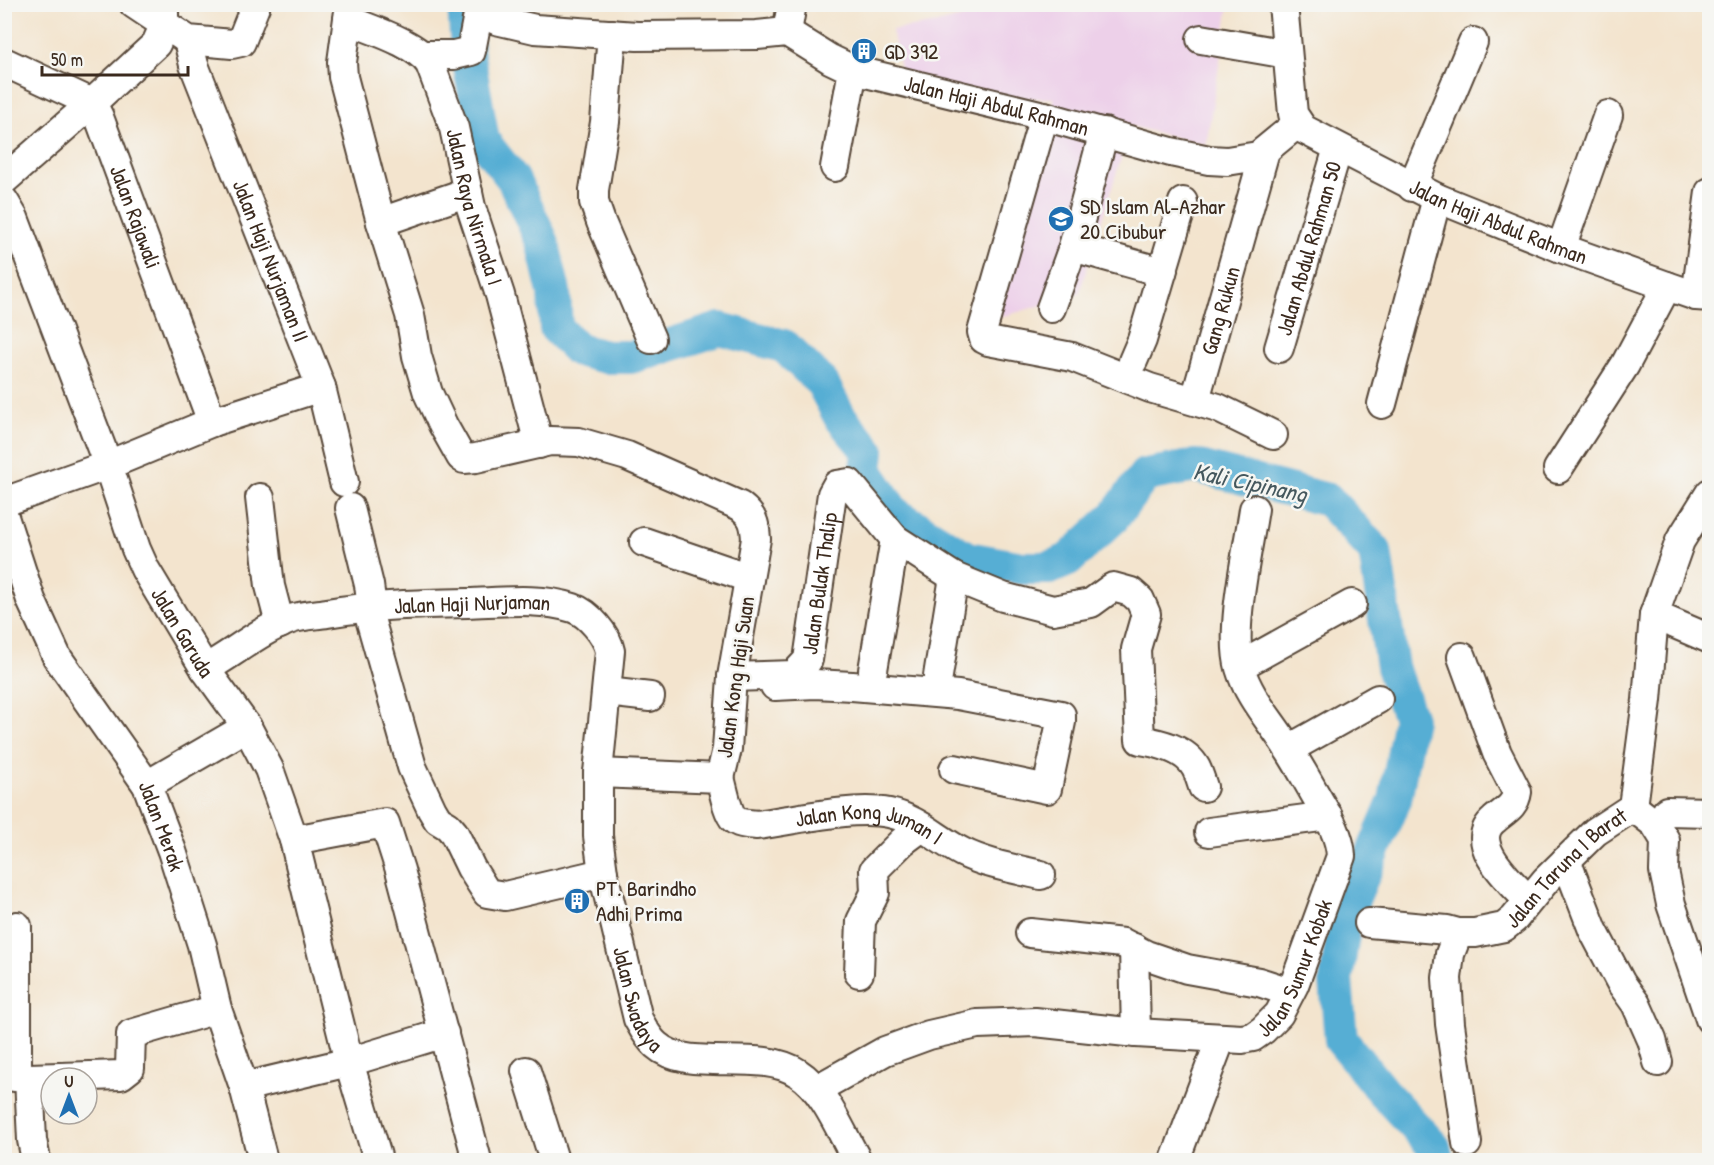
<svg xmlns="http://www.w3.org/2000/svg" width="1714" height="1165" font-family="'Patrick Hand',sans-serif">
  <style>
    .built { fill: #edd0e9 }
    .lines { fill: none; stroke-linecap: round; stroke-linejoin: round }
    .river { stroke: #57aed4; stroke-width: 34 }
    .minor-casing { stroke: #574638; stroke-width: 32 }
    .minor { stroke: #fff; stroke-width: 28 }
    .labels { text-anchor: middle; stroke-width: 5; stroke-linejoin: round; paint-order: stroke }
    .poi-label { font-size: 22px; fill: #3b2a1e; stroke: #f6f6f2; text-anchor: start }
    .street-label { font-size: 22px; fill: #3b2a1e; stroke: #f6f6f2 }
    .water-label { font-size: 24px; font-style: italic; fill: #45585e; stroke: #f6f6f2 }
  </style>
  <rect width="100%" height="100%" fill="#f6f6f2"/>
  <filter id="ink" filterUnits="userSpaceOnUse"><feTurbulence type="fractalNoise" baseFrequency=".0167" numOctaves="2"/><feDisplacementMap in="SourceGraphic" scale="12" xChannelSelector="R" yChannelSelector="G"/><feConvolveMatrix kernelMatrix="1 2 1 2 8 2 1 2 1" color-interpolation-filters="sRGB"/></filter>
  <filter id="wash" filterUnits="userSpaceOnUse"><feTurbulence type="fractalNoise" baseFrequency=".008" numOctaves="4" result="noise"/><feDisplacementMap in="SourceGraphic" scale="24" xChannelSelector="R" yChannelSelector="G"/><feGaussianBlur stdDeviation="1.35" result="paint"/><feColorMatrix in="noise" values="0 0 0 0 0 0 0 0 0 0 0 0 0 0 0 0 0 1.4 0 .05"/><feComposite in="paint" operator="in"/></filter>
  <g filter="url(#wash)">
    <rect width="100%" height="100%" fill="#f3e4ce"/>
    <path class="built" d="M1002,5h227l-23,140 -75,-19 -52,168 -88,26 63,-222 -65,1 -88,-26 -9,-43 53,-8 44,-11z"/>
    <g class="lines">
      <path class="river" d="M464,4l3,46 16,91 30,38 29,62 12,51 2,36 22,22 28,7h25l21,-6 68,-22 64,17 38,37 18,34 28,34 -2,19 28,43 73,45 55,10h27l19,-8 46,-43 31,-42 51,-9 132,34 47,51 17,116 18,52 -15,81 -49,116 -10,64 5,60 41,51 52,56 3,13"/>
    </g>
  </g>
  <g filter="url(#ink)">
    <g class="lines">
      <g class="minor-casing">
        <g id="minor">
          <path d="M134,4l54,36 44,4 9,-2 15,-38"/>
          <path d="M350,4l-8,58 1,15 38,145 29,93 7,41 11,37 15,32 18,32 3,2 12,-1 74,-17 29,1 48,14 113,50c13,10 15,17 16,33l-24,138 -5,72 -7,29 -122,-5"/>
          <path id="s1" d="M1283,4l10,110 10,15 134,69 124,50 106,38 29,10 14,1"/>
          <path id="s2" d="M478,10l18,10 39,9 102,7 120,-1 30,-3 43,27 23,11 191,46 127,36 38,8 18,1 31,-5 39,-32"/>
          <path id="s3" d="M348,20c24,10 68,23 82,44l24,64 17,79 29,88 39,149"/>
          <path d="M787,32l5,-28"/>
          <path d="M612,34l-7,88 -11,68v12l7,20 50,117"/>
          <path d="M1201,39l86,15"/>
          <path id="s4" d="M188,40l6,25 127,322 23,95"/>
          <path d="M424,55h30l17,-4 9,-47"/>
          <path id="s5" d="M4,62l88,41 7,14 113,305"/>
          <path d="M1044,116l-62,216 2,7 4,2 84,16 78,31 68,20 55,27"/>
          <path d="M835,167l18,-97"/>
          <path d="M4,180l88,-77 64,-59 8,-18v-22"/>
          <path d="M1412,187l61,-145"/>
          <path id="s6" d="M4,201l10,17 94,247 28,84 9,20 60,100 42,58 22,42 25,71 55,222 28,94"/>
          <path d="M381,222l87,-30"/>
          <path d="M1073,247l89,25"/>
          <path d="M1561,248l47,-133"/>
          <path d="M1696,296l14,-104"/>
          <path d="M1051,308l22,-61 31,-115"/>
          <path id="s7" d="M1279,348l59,-200"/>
          <path d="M1133,361l9,-21 41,-138"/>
          <path id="s8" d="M1195,400l70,-249"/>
          <path d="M1382,404l55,-206"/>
          <path d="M1558,469l67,-104 42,-79"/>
          <path d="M260,498l10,88 10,38"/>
          <path d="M4,502l104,-37 104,-43 109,-35"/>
          <path d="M350,508l19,77 3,22"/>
          <path id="s9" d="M4,517l27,83 26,57 90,128 25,66 30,94 15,64 27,78 19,73"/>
          <path d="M644,542l105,36"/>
          <path d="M367,608l45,159 20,43 6,10 10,6 6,7 17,35 16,25 18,3 98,-23"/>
          <path d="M1654,615l56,24"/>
          <path d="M1462,657l35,96 20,39c-2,15 -13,19 -23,28 -28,23 17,62 34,80"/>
          <path d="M1240,666l112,-62"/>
          <path id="s10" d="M205,669c29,-16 55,-39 86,-50 12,-4 25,-4 36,-6 47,-8 94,-9 141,-10 33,-1 72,-6 105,5 15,5 34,27 37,43l-12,122v63l5,37 35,146c5,9 10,19 18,26 32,29 103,2 142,28 27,17 43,60 59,87"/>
          <path d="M873,670l22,-131"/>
          <path d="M938,676l16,-99"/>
          <path id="s11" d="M732,677l62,-2 14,-15 24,-166 5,-9 12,-2 46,56 59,38 49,20 50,13 38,-7 22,-16 18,5 9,8 6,14 -10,35 4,91c19,3 46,9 56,28 3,6 5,13 7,19"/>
          <path d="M775,686l40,-2 37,2 106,9 103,20v7l-14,67 -93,-20"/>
          <path d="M607,692l43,5"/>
          <path d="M1289,749l89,-50"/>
          <path id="s12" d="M720,778c3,9 7,34 14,41 5,5 15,5 23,6 36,-5 97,-19 132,-12 27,5 48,26 73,39 24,12 53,17 79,23"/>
          <path d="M147,785l100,-58"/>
          <path d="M1633,807l22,17 10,16 -1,31 7,33 39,115"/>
          <path d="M1667,811l43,1"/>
          <path d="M1209,832l119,-16"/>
          <path d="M294,840l91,-17 15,47 77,290"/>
          <path d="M1566,860l27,70 28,53 15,21 16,36 6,22"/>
          <path d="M1369,923l78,7 11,3"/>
          <path d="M1030,933l93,10 23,12 41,14 72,13 31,10"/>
          <path d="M1134,948l2,85"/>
          <path d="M859,973l2,-52 14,-28 -1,-23 29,-29 19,-14"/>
          <path d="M526,1071l28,89"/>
          <path d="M4,1076l25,2 92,-3 9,-7 1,-34 86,-25"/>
          <path d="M17,1077v-151"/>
          <path d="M29,1078l3,62 4,20"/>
          <path d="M244,1087l105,-25 95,-29"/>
          <path id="s13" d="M817,1089l68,-38 44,-16 48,-11 58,-2 101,11 106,6 11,-2 10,-7 16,-16 15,-29 47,-129c-1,-20 -12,-38 -22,-55 -10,-17 -19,-34 -30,-51 -16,-27 -40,-51 -49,-82 -11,-38 8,-118 14,-159"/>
          <path id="s14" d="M1467,1143l-17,-119 -3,-46 3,-24 8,-21h17l29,-6 10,-8 32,-39 49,-48 38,-25 14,-107 7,-85 26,-74 30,-48"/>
          <path d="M1175,1160l46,-122"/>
        </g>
      </g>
      <use href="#minor" class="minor"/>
    </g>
  </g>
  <defs>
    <g id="building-disc" transform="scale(1.35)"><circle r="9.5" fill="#1f6fb2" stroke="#f6f6f2"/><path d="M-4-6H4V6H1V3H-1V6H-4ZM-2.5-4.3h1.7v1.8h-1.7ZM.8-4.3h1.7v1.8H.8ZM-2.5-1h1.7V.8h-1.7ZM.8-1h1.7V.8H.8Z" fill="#fff"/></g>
    <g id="school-disc" transform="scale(1.35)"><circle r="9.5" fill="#1f6fb2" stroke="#f6f6f2"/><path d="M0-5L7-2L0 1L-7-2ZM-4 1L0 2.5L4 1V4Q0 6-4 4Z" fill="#fff"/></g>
  </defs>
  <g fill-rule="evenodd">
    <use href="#building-disc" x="864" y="51"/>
    <use href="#school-disc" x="1061" y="219"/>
    <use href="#building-disc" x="577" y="901"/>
  </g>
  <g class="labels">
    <g class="poi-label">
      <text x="884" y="59">GD 392</text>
      <text x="1080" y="214">SD Islam Al-Azhar<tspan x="1080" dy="25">20 Cibubur</tspan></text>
      <text x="596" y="896">PT. Barindho<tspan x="596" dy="25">Adhi Prima</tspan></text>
    </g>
    <g class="street-label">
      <text dy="8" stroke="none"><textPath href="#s2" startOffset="537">Jalan Haji Abdul Rahman</textPath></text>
      <text dy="8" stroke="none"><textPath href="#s3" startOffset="244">Jalan Raya Nirmala I</textPath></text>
      <text dy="8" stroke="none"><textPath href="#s5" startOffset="219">Jalan Rajawali</textPath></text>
      <text dy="8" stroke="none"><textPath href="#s1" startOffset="345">Jalan Haji Abdul Rahman</textPath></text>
      <text dy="8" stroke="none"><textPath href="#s7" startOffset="104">Jalan Abdul Rahman 50</textPath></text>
      <text dy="8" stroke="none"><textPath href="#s4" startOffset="236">Jalan Haji Nurjaman II</textPath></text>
      <text dy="8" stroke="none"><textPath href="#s8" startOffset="93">Gang Rukun</textPath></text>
      <text dy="8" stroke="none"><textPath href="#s11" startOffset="160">Jalan Bulak Thalip</textPath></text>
      <text dy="8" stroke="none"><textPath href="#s10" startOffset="282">Jalan Haji Nurjaman</textPath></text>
      <text dy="8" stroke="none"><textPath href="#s6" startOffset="468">Jalan Garuda</textPath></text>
      <text transform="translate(735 677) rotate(-82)" y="8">Jalan Kong Haji Suan</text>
      <text dy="8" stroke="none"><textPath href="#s9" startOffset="350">Jalan Merak</textPath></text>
      <text dy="8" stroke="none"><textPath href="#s12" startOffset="183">Jalan Kong Juman I</textPath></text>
      <text dy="8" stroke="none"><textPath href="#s14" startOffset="346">Jalan Taruna I Barat</textPath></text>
      <text dy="8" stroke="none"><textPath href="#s13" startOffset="534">Jalan Sumur Kobak</textPath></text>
      <text dy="8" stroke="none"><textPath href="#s10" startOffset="796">Jalan Swadaya</textPath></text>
    </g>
    <g class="water-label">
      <text transform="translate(1250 483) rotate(12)" y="8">Kali Cipinang</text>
    </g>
  </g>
  <rect width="1714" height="1165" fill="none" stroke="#f6f6f2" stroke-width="24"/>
  <g transform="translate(69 1096)"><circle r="28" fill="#f6f6f2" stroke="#aba49d" stroke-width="1.5"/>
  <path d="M0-4.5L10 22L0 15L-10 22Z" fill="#1f6fb2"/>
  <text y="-9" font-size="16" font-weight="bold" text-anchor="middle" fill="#3b2a1e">U</text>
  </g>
  <path d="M42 66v9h146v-9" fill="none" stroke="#3b2a1e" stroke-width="3"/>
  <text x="51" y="66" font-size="18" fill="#3b2a1e" stroke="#f6f6f2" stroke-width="4.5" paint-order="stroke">50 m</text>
</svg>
